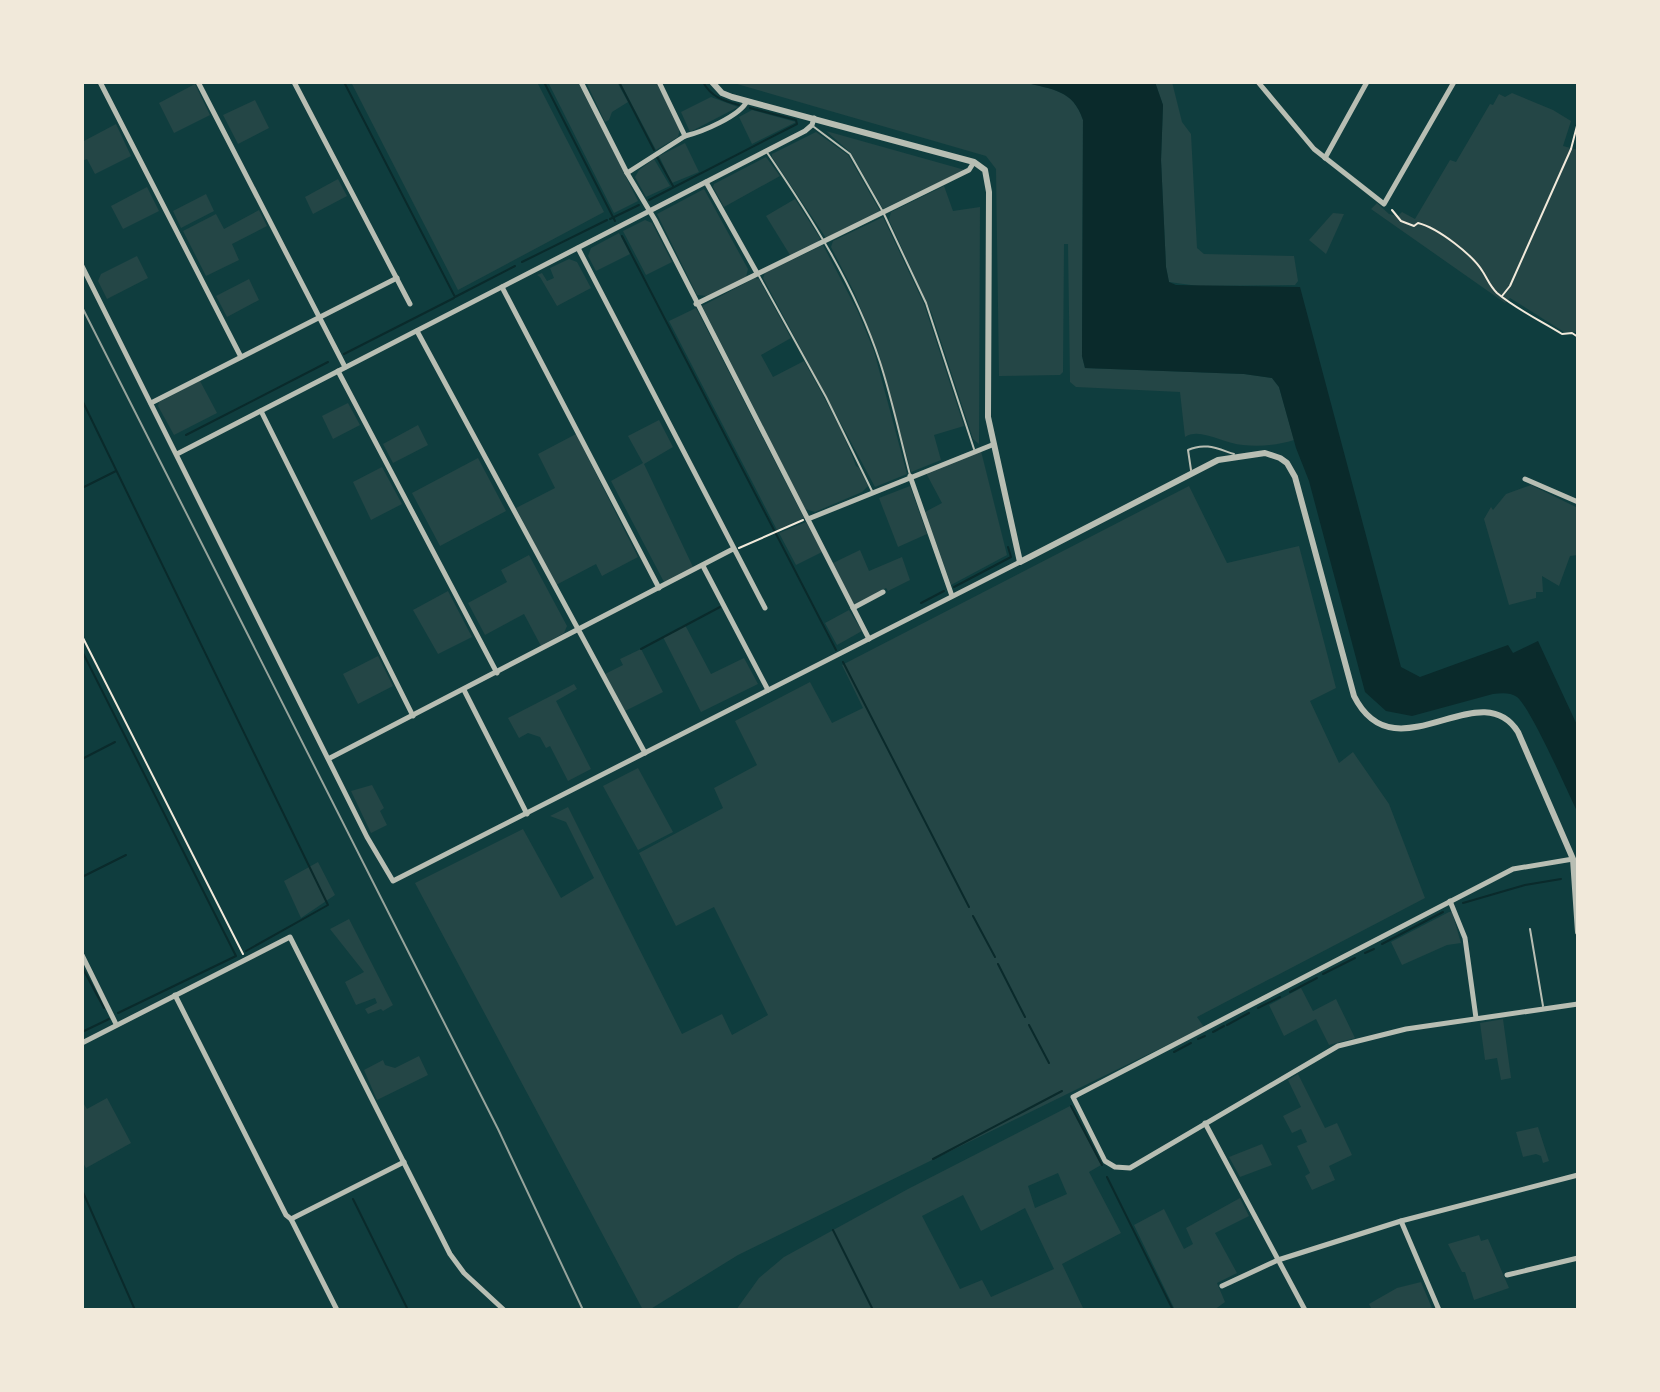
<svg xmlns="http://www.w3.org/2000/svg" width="1660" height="1392" font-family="'Noto Sans',sans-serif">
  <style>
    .green { fill: #244646; fill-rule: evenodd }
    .water { fill: #0a2a2b }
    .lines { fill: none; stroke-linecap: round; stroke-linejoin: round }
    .stream { stroke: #0a2a2b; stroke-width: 2 }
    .path { stroke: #f1e9da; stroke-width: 2 }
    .service { stroke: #b8beb3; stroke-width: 2 }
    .minor { stroke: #b8beb3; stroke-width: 5 }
    .tertiary { stroke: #b8beb3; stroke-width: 6 }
    .rail { stroke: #97a49c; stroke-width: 2 }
  </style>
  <rect width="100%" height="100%" fill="#0f3d3e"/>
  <g class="green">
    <path d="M351,82h186l67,130 -146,78z"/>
    <path d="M548,82h30l60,119 -24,12z"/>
    <path d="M586,82h31l11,20 -16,10 -3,8 -4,2z"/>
    <path d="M620,82h36l24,47 -2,8 -22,13z"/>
    <path d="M730,82h294c28,8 49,7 59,38l-1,236 3,12 159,6 28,4 7,9 15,53c-16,5 -34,7 -51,5 -20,-1 -43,-18 -58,-8l-5,-45 -104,-5 -6,-5 -2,-138h-4l-1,128 -3,3 -61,1 -3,-207 -10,-13z"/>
    <path d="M1155,82h17l10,40 9,12 6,114 7,6 90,2 4,25 -3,4 -97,1 -29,-4 -3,-15 -5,-107 2,-55z"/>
    <path d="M195,84l15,31 -36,18 -15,-30z"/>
    <path d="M1512,93l41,17 18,11 -8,25 15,4v182h-14l-54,-34 -5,5 -134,-94 6,-6 12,11 9,2 4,-4 13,7 35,-59 6,2 34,-58 3,1 6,-11 6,3z"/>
    <path d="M711,97l27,10 -48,25 -9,-20z"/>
    <path d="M255,100l14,28 -31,16 -15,-29z"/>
    <path d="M752,110l44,12 -44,22 -13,-27z"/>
    <path d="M116,124l15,32 -36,18 -8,-15 -5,2v-19z"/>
    <path d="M826,131l139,39 -82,39 -32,-56z"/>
    <path d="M816,132l32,23 32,56 -54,27 -54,-81v-3z"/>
    <path d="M685,143l14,29 -27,11 -13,-27z"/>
    <path d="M766,157l14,19 -56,31 -11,-20 1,-3z"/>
    <path d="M654,159l16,27 -24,11 -11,-20 4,-7z"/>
    <path d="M338,179l9,17 -34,18 -8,-17z"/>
    <path d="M944,186l9,25 27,-4 -1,237 -6,-5 -41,-125 -43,-94 2,-8z"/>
    <path d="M147,187l12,24 -36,18 -12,-23z"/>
    <path d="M704,189l44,80 -2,8 -39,19 -10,-1 -40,-81z"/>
    <path d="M206,194l8,17 -33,17 -8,-17z"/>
    <path d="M795,199l25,39 -1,3 -29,14 -24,-39z"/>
    <path d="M259,210l8,16 -35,18 7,16 -33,16 -23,-45 33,-17 8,15z"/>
    <path d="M1333,213l11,1 -18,40 -17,-14z"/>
    <path d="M883,217l41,87 40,122 -30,9 7,25 -30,12 -32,-118 -25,-62 -23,-45 2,-6z"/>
    <path d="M645,220l7,3 20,39 -26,13 -23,-44z"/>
    <path d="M619,233l11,21 -34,17 -8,-15 3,-8z"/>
    <path d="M823,245l35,67 16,39 33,123 -32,13 -112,-209 2,-5z"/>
    <path d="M137,256l11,22 -41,21 -9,-18 3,-7z"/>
    <path d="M569,259l8,3 14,26 -34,18 -17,-29 -3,-2 5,-2 5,8 7,-3 -4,-10z"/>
    <path d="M755,278l4,1 32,59 -30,17 12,22 31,-16c19,34 39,70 52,105l3,2 9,18 -6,6 -47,20 -10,-3 -103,-203z"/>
    <path d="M249,279l10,21 -32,17 -11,-21z"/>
    <path d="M696,308l108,210 -27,12 -108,-209z"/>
    <path d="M200,381l17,32 -43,22 -16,-29 1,-4z"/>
    <path d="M348,403l12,22 -27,14 -11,-23z"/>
    <path d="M659,420l14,27 -29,17 49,103 -29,15 -53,-101 32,-18 -15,-27z"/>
    <path d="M418,425l10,20 -35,18 -10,-19z"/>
    <path d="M576,434l62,123 -36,19 -6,-12 -40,21 -40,-77 39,-20 -17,-34z"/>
    <path d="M981,451l26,104 -56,30 -26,-73 17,-9 -16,-30z"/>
    <path d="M478,458l28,53 -66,35 -28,-53z"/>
    <path d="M382,467l20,37 -31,16 -18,-38z"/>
    <path d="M1531,485l47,23v47l-8,1 -11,30 -17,-10 1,16h-7v6l-27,7 -25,-86 7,-12 2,3 13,-16z"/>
    <path d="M910,486l17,48 -29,13 -19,-49z"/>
    <path d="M1189,486l38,77 72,-17 37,142 -26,13 29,62 14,-11 36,52 36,94 -228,119 7,10 -466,228 -89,55h-6l-228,-427 108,-54 38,69 33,-20 -28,-56 -16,-6 18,-9 114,227 40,-20 10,21 36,-20 -54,-108 -38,19 -37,-73 84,-45 -9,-20 43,-23 -22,-44 75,-39 22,41 31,-15 -21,-43z"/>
    <path d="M806,522l16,30 -26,13 -17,-32z"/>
    <path d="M860,550l9,21 33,-14 8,23 -22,11 -2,-3 -32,17 -21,-42z"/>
    <path d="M529,555l38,71 -3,7 -23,13 -17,-32 -39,21 -17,-32 39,-21 -6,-12z"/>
    <path d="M448,591l24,46 -34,17 -25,-44z"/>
    <path d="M849,610l13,21 -25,14 -12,-22z"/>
    <path d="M685,625l26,49 33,-16 14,26 -57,28 -38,-75z"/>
    <path d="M641,649l22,43 -38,19 -20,-37 18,-9 -3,-6z"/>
    <path d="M378,656l15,30 -35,18 -15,-30z"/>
    <path d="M574,684l3,5 -21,12 35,68 -23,12 -18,-35 -4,2 -6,-11 -12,-4 -9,5 -11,-20z"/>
    <path d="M638,768l35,64 -35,18 -35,-64z"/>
    <path d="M372,785l12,23 -4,3 7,14 -16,8 -20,-42z"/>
    <path d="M318,862l17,33 -34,23 -17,-37z"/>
    <path d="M1449,912h3l9,31 -14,2 -45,20 -11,-23z"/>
    <path d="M349,919l44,86 -10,6 -2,-2 -13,5 -3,-5 12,-6 -2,-5 -19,7 -11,-23 19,-10 -34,-43z"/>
    <path d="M1301,988l12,23 23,-12 19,39 -26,7 -13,-26 -32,17 -15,-31z"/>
    <path d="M1503,1019l8,59 -10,2 -4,-22 -12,2 -5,-37z"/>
    <path d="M419,1056l9,19 -51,25 -13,-30 19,-10 2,5 10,3z"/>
    <path d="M1298,1074l27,54 12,-5 15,32 -23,11 6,14 -23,10 -7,-14 5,-3 -13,-27 10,-4 -6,-13 -9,4 -9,-17 18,-9 -13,-27z"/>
    <path d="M107,1098l24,45 -45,25 -4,-7v-60l5,8z"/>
    <path d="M1070,1106l31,59 -12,7 32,61 -59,31 22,46h-348l23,-32 25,-21 124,-68zM1058,1173l9,21 -32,14 -7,-22zM963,1195l18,36 44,-23 29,61 -63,28 -9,-17 -22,9 -38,-73z"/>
    <path d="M1538,1127l11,34 -6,2 -2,-7 -5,-2 -13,3 -7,-25z"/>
    <path d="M1262,1144l10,21 -32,12 -11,-20z"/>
    <path d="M1240,1198l9,18 -34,17 22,40 -20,10 8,19 -11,8h-39l-41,-85 30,-16 20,40 9,-5 -7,-16z"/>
    <path d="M1479,1235l2,6 7,-2 21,49 -35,12 -9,-28h-3l-14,-28z"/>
    <path d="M1421,1282l11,26 -7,2h-53l-3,-6 28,-16z"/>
  </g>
  <path class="water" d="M1024,82h131l8,23 -2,55 5,107 3,15 7,3 124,2 101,380 19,10 88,-32 5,8 25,-12 40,86v86c-10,-20 -47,-105 -61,-116 -7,-5 -16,-4 -24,-3l-81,22 -26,-5 -21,-19 -56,-211 -13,-33 -17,-61 -7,-9 -28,-4 -159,-6 -3,-12 1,-236c-10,-31 -31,-30 -59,-38z"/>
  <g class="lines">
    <g class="stream">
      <path d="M344,82l111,215 60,-31"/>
      <path d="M544,82l71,139"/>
      <path d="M619,82l35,68"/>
      <path d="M703,82c8,15 21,19 36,23"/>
      <path d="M657,157l16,29"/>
      <path d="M649,200l148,-76 -1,-4 -46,-12"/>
      <path d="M610,219l29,-14"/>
      <path d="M622,236l214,414"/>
      <path d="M522,262l85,-42"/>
      <path d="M344,354l110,-56"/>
      <path d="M82,400l246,505 -82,46"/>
      <path d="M186,435l142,-73"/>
      <path d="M82,488l34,-17"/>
      <path d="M954,587l57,-30 -3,-10"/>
      <path d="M921,603l23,-12"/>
      <path d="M641,649l79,-42"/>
      <path d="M82,651l154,305 -118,57"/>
      <path d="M843,662l126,245"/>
      <path d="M82,663h1"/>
      <path d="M82,759l33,-17"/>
      <path d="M82,877l44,-22"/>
      <path d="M1463,903l62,-18 36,-6"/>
      <path d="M973,916l22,41"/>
      <path d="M1382,944l61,-32"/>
      <path d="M1365,953l9,-4"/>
      <path d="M998,964l27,53"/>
      <path d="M82,967l22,41"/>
      <path d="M1323,974l32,-16"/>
      <path d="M1290,992l27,-14"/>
      <path d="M1258,1008l22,-11"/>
      <path d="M1029,1025l20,38"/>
      <path d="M1227,1025l22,-12"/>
      <path d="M82,1032l27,-13"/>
      <path d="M1213,1032l11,-6"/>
      <path d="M1198,1039l7,-3"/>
      <path d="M1174,1052l17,-9"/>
      <path d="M1071,1106l31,59"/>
      <path d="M933,1159l129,-68"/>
      <path d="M1107,1177l66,133"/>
      <path d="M82,1190l53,120"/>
      <path d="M353,1199l55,111"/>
      <path d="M833,1230l40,80"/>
    </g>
    <g class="path">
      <path d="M1392,210l9,11 13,5 4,-3c20,5 55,32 65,49 5,8 7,14 14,21 19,16 44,28 65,41l10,-1 6,4"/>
      <path d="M1502,296l8,-10 61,-137 7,-27"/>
      <path d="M739,548l64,-28"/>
      <path d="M82,636l161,318"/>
    </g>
    <g class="service">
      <path d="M814,127l36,27 33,58 43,91 48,146"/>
      <path d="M766,151c45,66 89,135 114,211 12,37 20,75 30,113"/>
      <path d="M758,274l68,123 46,94"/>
      <path d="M1191,470l-3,-20c17,-8 30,-1 46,4"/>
      <path d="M1530,929l13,77"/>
    </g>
    <g class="minor">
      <path d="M100,82l141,275"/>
      <path d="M198,82l147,285"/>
      <path d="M294,82l116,222"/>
      <path d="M581,82l46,91 28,47 214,419"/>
      <path d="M659,82l26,54"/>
      <path d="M1258,82l56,67 70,55 70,-122"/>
      <path d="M1325,158l42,-76"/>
      <path d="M627,173l58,-37c17,-4 55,-20 62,-35"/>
      <path d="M706,182l51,91"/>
      <path d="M578,248l187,360"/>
      <path d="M82,266l285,571 26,44 627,-319"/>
      <path d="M502,287l157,301"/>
      <path d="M696,304l273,-134 5,-8"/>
      <path d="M417,331l228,422"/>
      <path d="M338,371l159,302"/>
      <path d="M151,403l246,-125"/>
      <path d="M261,411l152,305"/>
      <path d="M177,454l628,-323 7,-6 2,-7"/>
      <path d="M910,476l42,120"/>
      <path d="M1525,479l53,23"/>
      <path d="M808,519l184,-74"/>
      <path d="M703,566l65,124"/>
      <path d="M853,608l30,-16"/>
      <path d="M464,690l63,124"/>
      <path d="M330,758l403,-209"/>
      <path d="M1573,859l-60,10 -440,228 32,64 10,6 15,1 208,-122 68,-17 172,-25"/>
      <path d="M1450,901l15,37 11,80"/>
      <path d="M82,955l34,69"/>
      <path d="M175,995l111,220 5,4 46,91"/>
      <path d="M82,1043l208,-106 160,317 14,19 40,37"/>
      <path d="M1205,1123l100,187"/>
      <path d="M291,1219l113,-57"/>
      <path d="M1401,1221l38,89"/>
      <path d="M1507,1275l71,-17"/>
      <path d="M1222,1286l56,-26 123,-39 177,-46"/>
    </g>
    <path class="tertiary" d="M712,82l10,11 10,4 242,65 11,8 4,22 -1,225 32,145 198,-102 47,-7 15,5 7,5 8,14 59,219c41,82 126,-25 164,36l55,127 5,73"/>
    <path class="rail" d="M82,307l416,822 85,181"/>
  </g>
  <rect width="1660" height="1392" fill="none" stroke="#f1e9da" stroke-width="168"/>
</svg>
